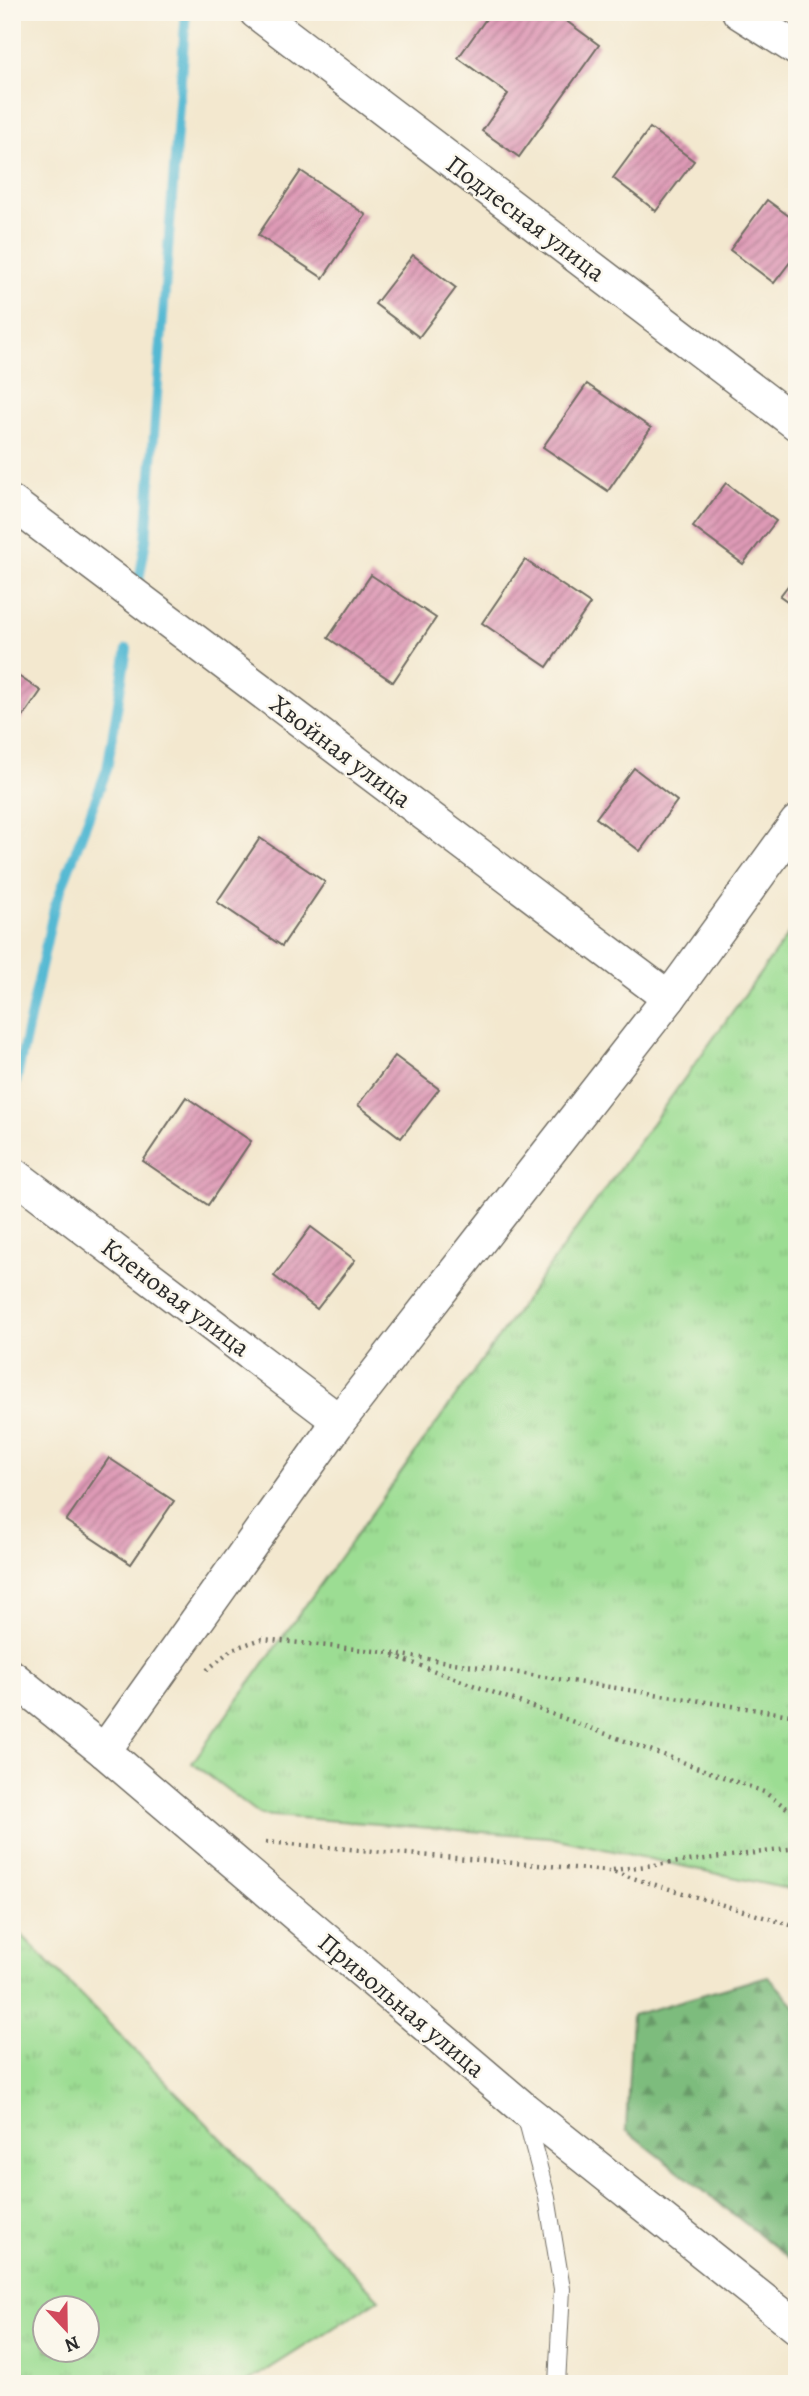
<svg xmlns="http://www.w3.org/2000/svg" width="809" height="2396" font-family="Alegreya,serif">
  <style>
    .grass { fill: url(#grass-tufts); stroke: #64845f; stroke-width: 2; fill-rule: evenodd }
    .forest { fill: url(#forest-firs); stroke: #547454; stroke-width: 2 }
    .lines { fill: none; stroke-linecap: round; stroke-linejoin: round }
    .stream { stroke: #55b9d3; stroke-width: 10 }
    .building { fill: url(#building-hatch) }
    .lane-casing { stroke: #716d64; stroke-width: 18 }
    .street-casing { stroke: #716d64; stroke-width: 36 }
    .path { stroke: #716d64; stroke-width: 4.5; stroke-dasharray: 2 5; stroke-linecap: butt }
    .lane { stroke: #fff; stroke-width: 16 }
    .street { stroke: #fff; stroke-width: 33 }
    .labels { text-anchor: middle; stroke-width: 5; stroke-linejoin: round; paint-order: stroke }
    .street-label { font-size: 26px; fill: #2b2b2b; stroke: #fbf7ec }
  </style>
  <defs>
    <pattern id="grass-tufts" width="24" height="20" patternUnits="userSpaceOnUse" patternTransform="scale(1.75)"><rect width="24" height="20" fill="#9cdd93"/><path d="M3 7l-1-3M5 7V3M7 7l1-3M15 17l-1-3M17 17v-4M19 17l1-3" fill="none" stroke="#87be7f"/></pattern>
    <pattern id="forest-firs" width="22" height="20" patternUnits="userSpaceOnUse" patternTransform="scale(1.75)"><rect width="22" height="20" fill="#7dbc7d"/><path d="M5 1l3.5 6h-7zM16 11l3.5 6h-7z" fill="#679967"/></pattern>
    <pattern id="building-hatch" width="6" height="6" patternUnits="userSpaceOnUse" patternTransform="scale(1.75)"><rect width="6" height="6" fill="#de9ab6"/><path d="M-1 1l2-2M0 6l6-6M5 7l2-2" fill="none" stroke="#b47e94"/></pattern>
  </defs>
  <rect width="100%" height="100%" fill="#fbf7ec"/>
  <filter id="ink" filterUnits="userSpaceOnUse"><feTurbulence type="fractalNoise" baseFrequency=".0143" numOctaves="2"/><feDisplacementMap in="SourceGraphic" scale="14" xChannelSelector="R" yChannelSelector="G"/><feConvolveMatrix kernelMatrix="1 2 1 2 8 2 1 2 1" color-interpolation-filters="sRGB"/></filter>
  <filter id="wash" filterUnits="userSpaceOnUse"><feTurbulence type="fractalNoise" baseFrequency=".00686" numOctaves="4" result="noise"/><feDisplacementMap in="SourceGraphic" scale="28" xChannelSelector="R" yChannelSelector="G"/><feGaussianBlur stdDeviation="1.57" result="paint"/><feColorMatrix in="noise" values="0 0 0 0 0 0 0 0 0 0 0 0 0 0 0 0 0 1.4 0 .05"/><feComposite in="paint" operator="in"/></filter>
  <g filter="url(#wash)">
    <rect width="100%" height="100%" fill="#f3e8cf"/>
    <g class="grass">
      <path d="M797,922v969l-248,-54 -288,-22 -69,-52z"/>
      <path d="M12,1925l367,374 -134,85h-233zM46,2308h42v42h-42z"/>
    </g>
    <path class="forest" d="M768,1976l29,32v256l-171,-134 6,-115z"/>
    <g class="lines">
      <g class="stream">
        <path d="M138,586l8,-46 40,-528"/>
        <path d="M12,1101l42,-193 53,-139 20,-120"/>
      </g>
    </g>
    <g id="blocks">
      <g class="building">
        <path d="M491,12h63l45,33 -80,112 -37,-26 26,-37 -50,-36z"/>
        <path d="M650,128l44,33 -38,50 -43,-33z"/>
        <path d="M301,171l65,44 -43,63 -65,-43z"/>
        <path d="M767,200l30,22v31l-23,30 -44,-33z"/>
        <path d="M413,255l43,33 -37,49 -44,-33z"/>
        <path d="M587,384l64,44 -43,63 -65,-44z"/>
        <path d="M726,483l50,38 -33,43 -50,-37z"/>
        <path d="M525,560l65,44 -43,63 -65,-44z"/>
        <path d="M797,574v34l-17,-12z"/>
        <path d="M371,575l65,43 -43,64 -65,-44z"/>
        <path d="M12,672l29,19 -29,42z"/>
        <path d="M634,768l43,33 -37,50 -44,-33z"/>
        <path d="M260,838l65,44 -43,64 -65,-44z"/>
        <path d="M395,1056l44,33 -38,49 -43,-33z"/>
        <path d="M186,1097l65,44 -43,64 -65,-44z"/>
        <path d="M311,1227l44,33 -38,49 -43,-33z"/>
        <path d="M109,1458l65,43 -43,63 -65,-43z"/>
      </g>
    </g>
  </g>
  <g filter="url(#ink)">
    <use href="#blocks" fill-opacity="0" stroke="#716d64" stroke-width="2"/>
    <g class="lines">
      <g class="lane-casing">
        <path id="lane" d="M526,2118l21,79 15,92 -5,95"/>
      </g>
      <g class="street-casing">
        <g id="street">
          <path d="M256,12l541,412"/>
          <path d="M739,12l58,37"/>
          <path d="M12,503l657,495"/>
          <path d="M12,1173l327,248"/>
          <path d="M12,1677l92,74 420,358 273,218"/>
          <path d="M104,1751l235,-330 330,-423 128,-176"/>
        </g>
      </g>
      <g class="path">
        <path d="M394,1656l370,136 33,23"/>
        <path d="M207,1670l25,-21 30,-10 121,13 414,64"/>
        <path d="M266,1842l343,29 188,56"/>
        <path d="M613,1870l184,-22"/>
      </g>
      <use href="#lane" class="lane"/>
      <use href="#street" class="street"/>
    </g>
  </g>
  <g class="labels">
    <g class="street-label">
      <text transform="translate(526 218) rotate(37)" y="9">Подлесная улица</text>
      <text transform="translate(341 751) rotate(37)" y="9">Хвойная улица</text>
      <text transform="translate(176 1297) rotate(37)" y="9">Кленовая улица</text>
      <text transform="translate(402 2005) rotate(40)" y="9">Привольная улица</text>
    </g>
  </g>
  <rect width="809" height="2396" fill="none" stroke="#fbf7ec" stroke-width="42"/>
  <g transform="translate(66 2329) rotate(158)"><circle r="33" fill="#fbf7ec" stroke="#a8a59f" stroke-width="2"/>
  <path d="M0-5L12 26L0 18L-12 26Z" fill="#d1495b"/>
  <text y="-10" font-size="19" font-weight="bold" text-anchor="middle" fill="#2b2b2b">N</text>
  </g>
</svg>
